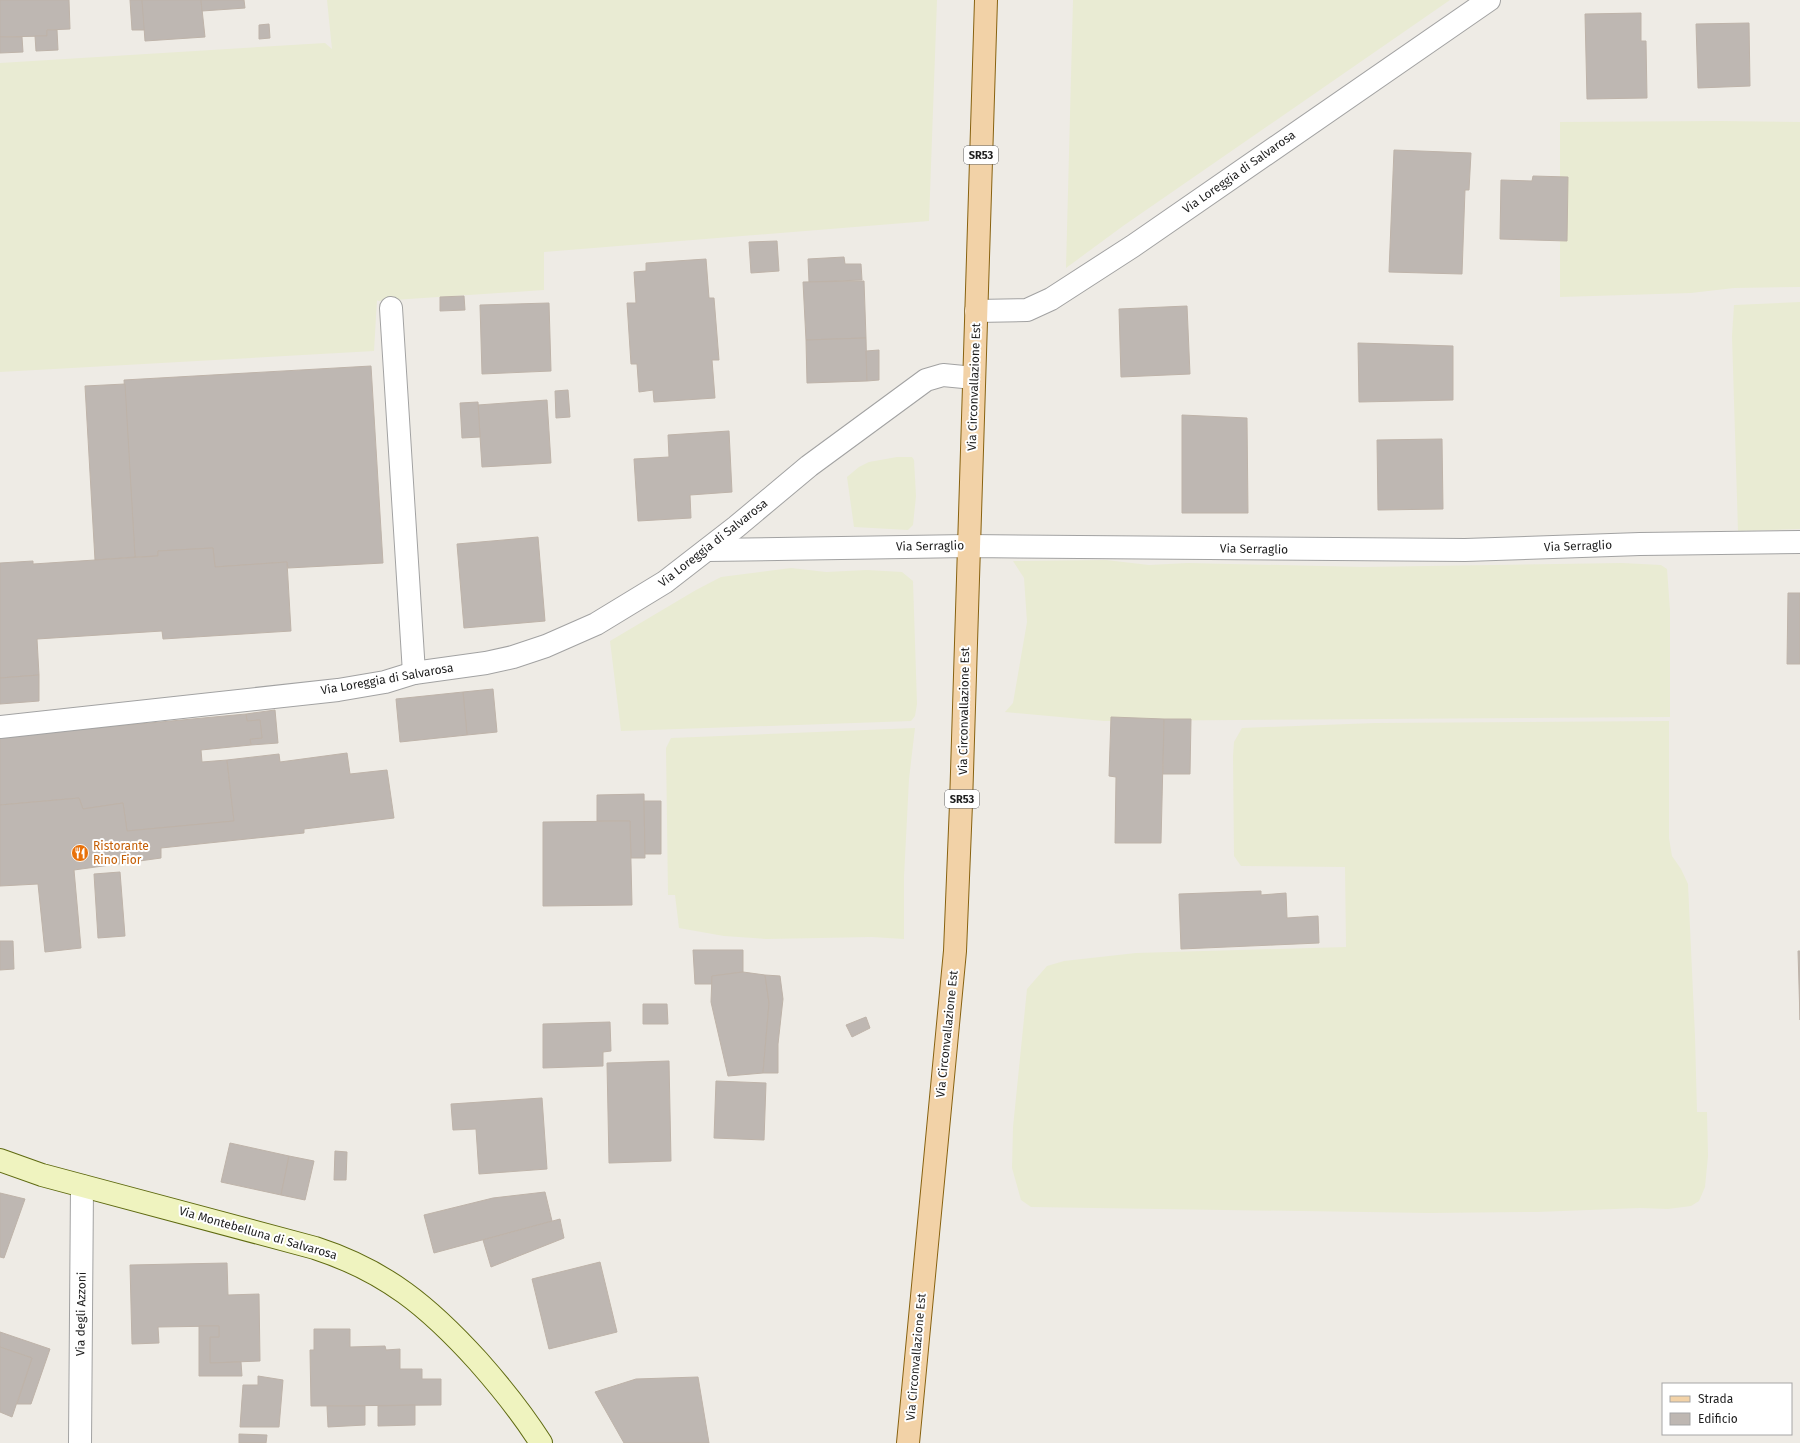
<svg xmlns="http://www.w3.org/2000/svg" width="1800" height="1443" font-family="'Fira Sans',sans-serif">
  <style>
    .farmland { fill: #e9ebd3 }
    .building { fill: #beb7b2; stroke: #beb3a9 }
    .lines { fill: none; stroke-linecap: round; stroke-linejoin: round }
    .street-casing { stroke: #a2a2a2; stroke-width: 24 }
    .secondary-casing { stroke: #5f6a11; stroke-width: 24 }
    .primary-casing { stroke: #886210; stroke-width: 24 }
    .street { stroke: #fff; stroke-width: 22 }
    .secondary { stroke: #eff3bf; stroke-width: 22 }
    .primary { stroke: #f2d2a7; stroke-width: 22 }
    .labels { text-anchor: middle; stroke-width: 4; stroke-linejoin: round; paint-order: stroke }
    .shield { fill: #fff; stroke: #626262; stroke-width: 1 }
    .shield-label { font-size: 11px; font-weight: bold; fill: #1e1e1e }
    .street-label { font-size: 12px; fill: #1e1e1e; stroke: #fff }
    .food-label { font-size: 12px; fill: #c56008; stroke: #fff; text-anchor: start }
  </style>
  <rect width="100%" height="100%" fill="#eeebe5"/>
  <g class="farmland">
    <path d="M327,0h610l-8,221 -385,31v38l-166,11 -1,-1 -3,51 -374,21v-309l325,-20 7,6z"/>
    <path d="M1073,0h377l-327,226 -57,42z"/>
    <path d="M1720,121l80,1v165l-66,1 -43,5 -131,4v-175z"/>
    <path d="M1800,302v227l-62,2 -6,-195 2,-31z"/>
    <path d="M897,457h15l2,3 2,36 -3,29 -5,5 -54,-3 -7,-50 12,-10 10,-5z"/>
    <path d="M1106,560l43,5 39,-2 175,4 259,-4 39,2 6,4 3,41v107l-566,4 -99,-9 8,-9 14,-81 -3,-44 -11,-17z"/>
    <path d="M791,568l35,4 41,-2 35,2 11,9 4,123 -2,12 -4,5 -290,10 -11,-90 86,-51 25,-13z"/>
    <path d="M1669,721v117l3,18 9,13 7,15 7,152 2,76h10l1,44 -3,31 -6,14 -8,5 -23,3 -28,-1 -103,4 -108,1 -398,-6 -10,-7 -9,-32 1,-41 14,-138 20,-23 17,-5 72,-8 210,-6 -1,-80 -104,-1 -7,-10 -1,-100 1,-14 8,-14 133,-5z"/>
    <path d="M915,728l-6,51 -5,98v62l-32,-2 -106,2 -42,-3 -45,-8 -4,-33h-7l-2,-147 5,-10z"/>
  </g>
  <g class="building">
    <path d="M0,0h69l1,29 -23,1v6l-47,1z"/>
    <path d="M130,0h12l3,30h-13z"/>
    <path d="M142,0h59l4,37 -60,4z"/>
    <path d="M201,0h43l1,8 -43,3z"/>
    <path d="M1641,13v28h5l1,57 -60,1 -2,-85z"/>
    <path d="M1749,23l1,63 -52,2 -2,-64z"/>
    <path d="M269,24l1,14 -11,1v-14z"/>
    <path d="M47,30h10l1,20 -22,1 -1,-15h12z"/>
    <path d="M0,37h22l1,15 -23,1z"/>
    <path d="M1394,150l77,3 -2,37h-4l-3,84 -73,-2z"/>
    <path d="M1533,176l35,1 -1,64 -67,-2 1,-59 31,1z"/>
    <path d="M777,241l2,30 -28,2 -2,-31z"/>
    <path d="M844,257l1,7h16l1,16 -53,2 -1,-23z"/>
    <path d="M706,259l3,39h5l5,62h-7l3,38 -61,4 -1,-12 -14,2 -2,-28h-6l-4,-61h9l-2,-31 12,-1v-8z"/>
    <path d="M864,281l2,57 -60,2 -3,-58z"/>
    <path d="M464,296l1,14 -25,1v-14z"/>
    <path d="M549,303l2,68 -69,3 -2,-69z"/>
    <path d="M1187,306l3,68 -69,3 -2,-68z"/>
    <path d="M866,338l1,43 -60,2 -1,-43z"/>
    <path d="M1358,343l95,3v54l-94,2z"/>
    <path d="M879,350v30l-12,1 -1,-30z"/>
    <path d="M371,366l12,197 -95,5 -1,-6 -72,5 -2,-19 -55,3v5l-23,1 -11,-177z"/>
    <path d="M125,384l10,173 -40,3 -10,-174z"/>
    <path d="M568,390l2,27 -14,1 -1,-27z"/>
    <path d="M547,400l4,63 -69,4 -4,-62z"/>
    <path d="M478,402l2,35 -18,1 -2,-35z"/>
    <path d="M1182,415l65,3 1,95h-66z"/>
    <path d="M729,431l3,61 -42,3 1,23 -53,3 -4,-62 35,-2 -1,-22z"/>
    <path d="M1442,439l1,70 -65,1 -1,-70z"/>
    <path d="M538,537l7,84 -81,7 -7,-84z"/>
    <path d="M213,548l2,19 72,-5 4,69 -128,8 -1,-8 -125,8 2,36 -39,3v-115l33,-2v3l62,-4 63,-4v-5z"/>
    <path d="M1788,593h12v71h-13z"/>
    <path d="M39,675v26l-39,3v-26z"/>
    <path d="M493,689l4,43 -30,3 -4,-43z"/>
    <path d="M463,692l4,43 -67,7 -4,-43z"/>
    <path d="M275,710l3,33 -27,2 -1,-6 12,-1 -2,-18 -13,1 -1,-7z"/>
    <path d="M246,714l1,7 13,-1 2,18 -12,1 1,6 -50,5 1,12 25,-2 7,61 -107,10 -4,-28 -40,6 -4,-11 -79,7v-68z"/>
    <path d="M1111,717l53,2 -3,124h-46l1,-66 -7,-1z"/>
    <path d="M1164,719h27l-1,55h-27z"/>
    <path d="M347,753l3,21 37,-4 7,48 -90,11v4l-143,15v10l-87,12 7,78 -36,4 -7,-68 -38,2v-81l79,-7 4,11 40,-6 4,28 107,-10 -7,-61 52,-6 1,8z"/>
    <path d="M644,794l1,64h-14l-1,-37h-33v-26z"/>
    <path d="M644,801h17v53h-16z"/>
    <path d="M630,821l2,84 -89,1v-84z"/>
    <path d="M120,872l5,64 -27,2 -4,-64z"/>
    <path d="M1261,891v4l25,-2 1,25 31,-2 1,27 -138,6 -2,-55z"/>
    <path d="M0,941h13l1,28 -14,1z"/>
    <path d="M693,950h50v22l-31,4v8h-17z"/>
    <path d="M1798,951h2v69z"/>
    <path d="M743,972l22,3 4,28 -6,70 -35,3 -17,-74 1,-26z"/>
    <path d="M765,975l15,1 3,23 -5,45v29h-15l6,-70z"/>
    <path d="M643,1004h24l1,20h-25z"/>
    <path d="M866,1017l4,11 -18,9 -6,-12z"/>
    <path d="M610,1022l1,29 -8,1v14l-60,2v-44z"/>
    <path d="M669,1061l2,100 -62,2 -2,-100z"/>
    <path d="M716,1081l50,2 -2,57 -50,-2z"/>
    <path d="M542,1098l5,71 -68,5 -3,-45 -23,1 -2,-26z"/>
    <path d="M230,1143l59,13 -8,39 -60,-13z"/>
    <path d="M335,1151l12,1 -1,28h-12z"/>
    <path d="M289,1156l25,5 -9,39 -24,-5z"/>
    <path d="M545,1192l7,29 -118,32 -10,-38 69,-17z"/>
    <path d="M0,1193l25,6 -21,59 -4,-1z"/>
    <path d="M560,1219l4,19 -73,29 -8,-27z"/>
    <path d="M600,1262l17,70 -68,17 -17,-70z"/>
    <path d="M227,1263l1,32 31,-1 1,67 -50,2v-26h9v-11l-61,1 1,16 -27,1 -2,-79z"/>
    <path d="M199,1326h20v11h-9v26l31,-1 1,14h-43z"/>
    <path d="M314,1329h36v18l35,-1 1,4 14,-1v20h22v10h19v26l-130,1 -1,-56h4z"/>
    <path d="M0,1332l50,17 -19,55h-14l15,-46 -32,-11z"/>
    <path d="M0,1347l32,11 -20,59 -12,-5z"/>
    <path d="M258,1376l25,4 -4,47h-39l3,-42h15z"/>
    <path d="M698,1377l11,66h-85l-29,-51 41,-13z"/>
    <path d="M415,1405v20l-37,1v-20z"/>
    <path d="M327,1406h38v19l-37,2z"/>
    <path d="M239,1434l28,1 -1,8h-27z"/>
  </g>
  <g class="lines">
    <g class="street-casing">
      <g id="street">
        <path d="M391,308l23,365"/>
        <path d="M976,311l51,-1 24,-11 82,-53 356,-246"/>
        <path d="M707,550l261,-4 497,4 175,-6 160,-2"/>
        <path d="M0,727l338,-37 47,-8 29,-9 72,-10 27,-6 33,-11 50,-22 69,-42 71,-55 73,-61 117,-86 17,-5 31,3"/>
        <path d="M80,1443l2,-257"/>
      </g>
    </g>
    <g class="secondary-casing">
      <path id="secondary" d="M0,1160l42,15 273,73c71,23 114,59 163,113 23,26 44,52 63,82"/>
    </g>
    <g class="primary-casing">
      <path id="primary" d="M908,1443l47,-492 6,-147 25,-804"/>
    </g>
    <use href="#street" class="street"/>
    <use href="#secondary" class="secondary"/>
    <use href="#primary" class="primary"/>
  </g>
  <defs>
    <g id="restaurant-disc" transform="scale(0.9)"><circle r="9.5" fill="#e8710a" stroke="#fff"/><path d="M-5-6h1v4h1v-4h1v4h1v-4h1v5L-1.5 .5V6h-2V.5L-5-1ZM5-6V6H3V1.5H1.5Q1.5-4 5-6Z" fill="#fff"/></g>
  </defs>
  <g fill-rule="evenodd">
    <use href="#restaurant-disc" x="80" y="853"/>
  </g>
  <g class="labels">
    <g class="shield">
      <rect x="964" y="146" width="34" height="18" rx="3"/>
      <rect x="945" y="790" width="34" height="18" rx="3"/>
    </g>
    <g class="shield-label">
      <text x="981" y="159">SR53</text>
      <text x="962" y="803">SR53</text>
    </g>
    <g class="street-label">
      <text transform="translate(1239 172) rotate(-35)" y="4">Via Loreggia di Salvarosa</text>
      <text transform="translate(974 387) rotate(-88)" y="4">Via Circonvallazione Est</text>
      <text transform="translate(713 543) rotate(-38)" y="4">Via Loreggia di Salvarosa</text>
      <text transform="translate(930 546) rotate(-1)" y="4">Via Serraglio</text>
      <text transform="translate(1578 546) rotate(-2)" y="4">Via Serraglio</text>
      <text transform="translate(1254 549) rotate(1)" y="4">Via Serraglio</text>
      <text transform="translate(387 679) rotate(-10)" y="4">Via Loreggia di Salvarosa</text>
      <text transform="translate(964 711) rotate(-89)" y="4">Via Circonvallazione Est</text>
      <text transform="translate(947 1034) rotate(-84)" y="4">Via Circonvallazione Est</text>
      <text transform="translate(258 1233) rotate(16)" y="4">Via Montebelluna di Salvarosa</text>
      <text transform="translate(81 1314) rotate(-89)" y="4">Via degli Azzoni</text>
      <text transform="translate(916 1357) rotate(-85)" y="4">Via Circonvallazione Est</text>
    </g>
    <g class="food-label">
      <text x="93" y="850">Ristorante<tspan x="93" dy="14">Rino Fior</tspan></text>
    </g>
  </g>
  <rect x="1662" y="1383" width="130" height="52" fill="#ffffff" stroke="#a5a5a5"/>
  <rect x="1670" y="1396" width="20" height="6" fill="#f2d2a7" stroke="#a5a5a5"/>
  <text x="1698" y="1403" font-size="12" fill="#1e1e1e">Strada</text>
  <rect x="1670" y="1413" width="20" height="12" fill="#beb7b2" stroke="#a5a5a5"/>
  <text x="1698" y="1423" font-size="12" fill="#1e1e1e">Edificio</text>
</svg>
